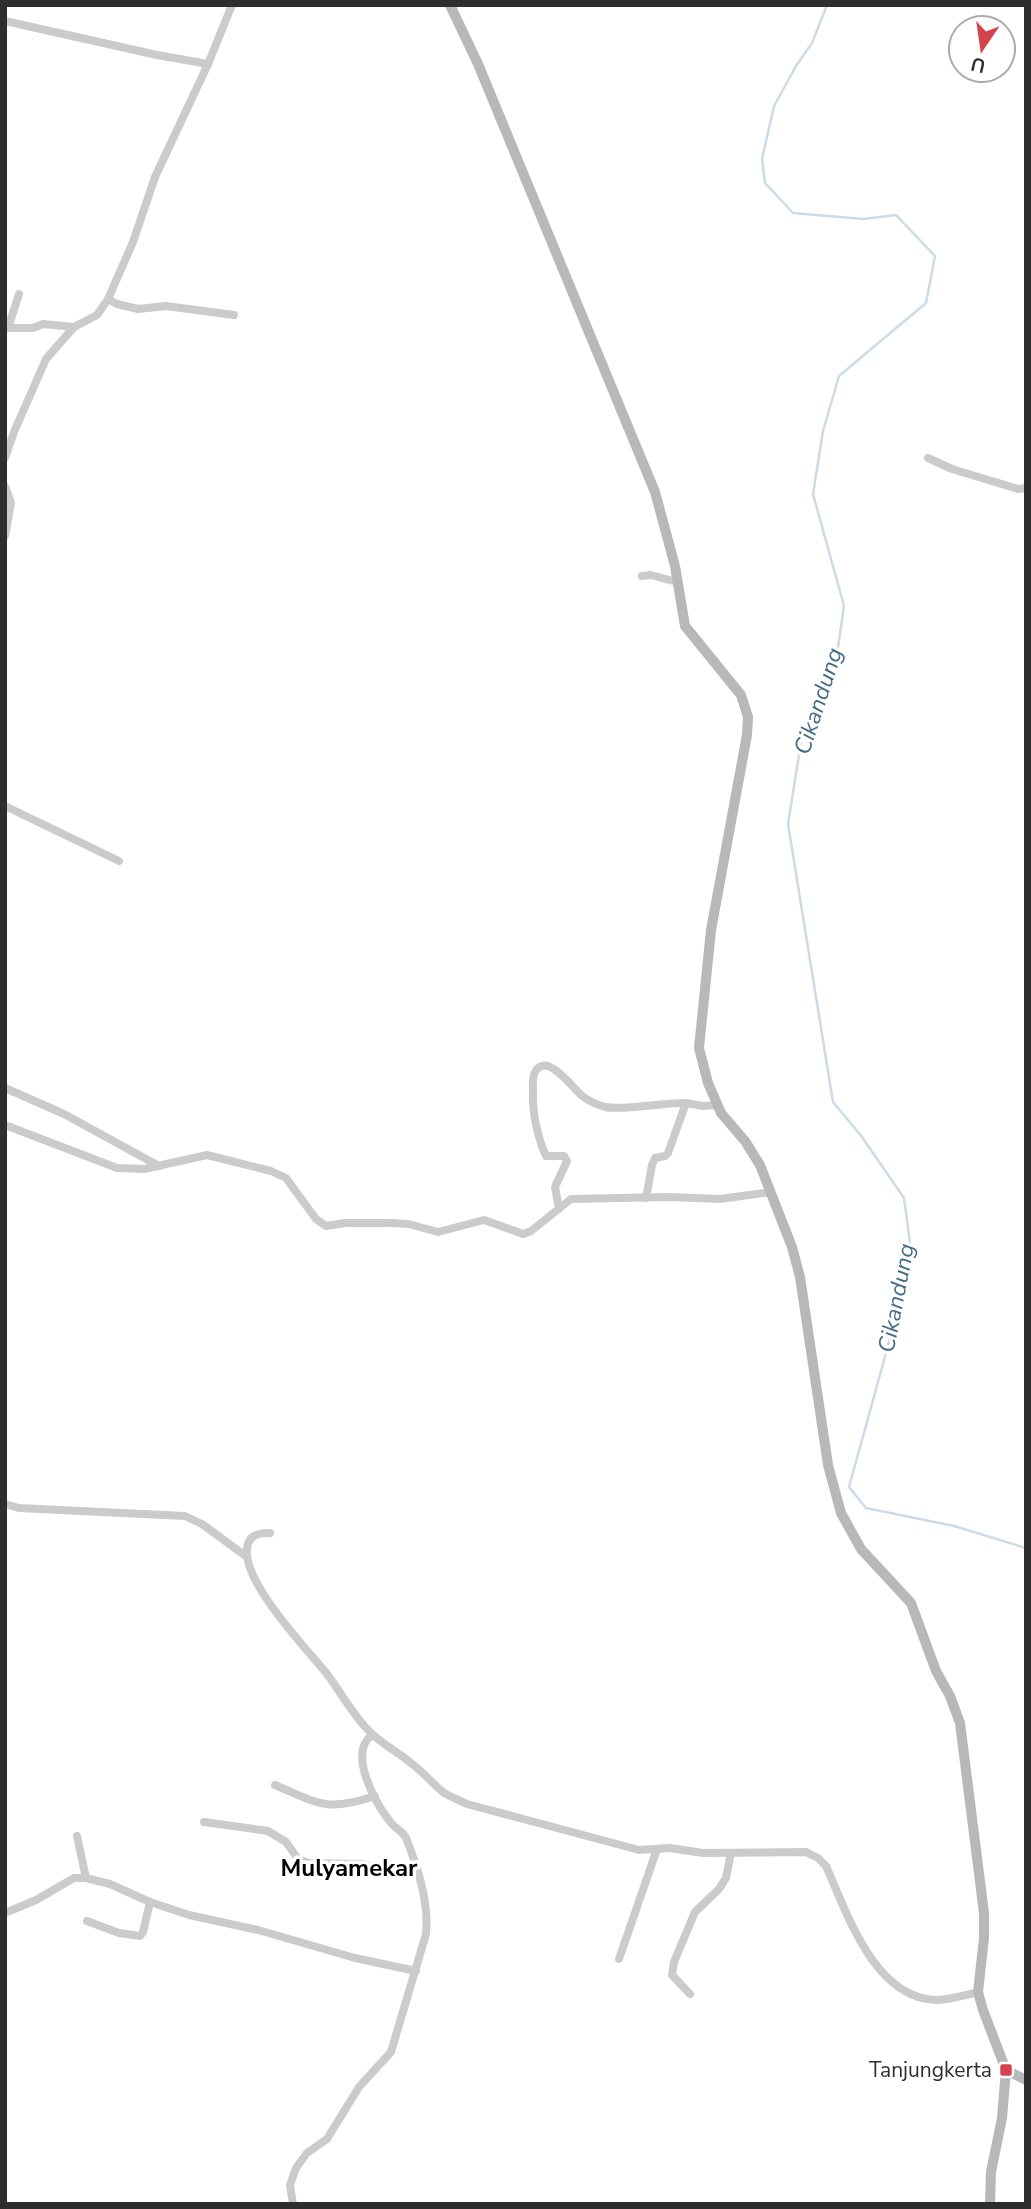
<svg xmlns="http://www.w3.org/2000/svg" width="1031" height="2209" font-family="'Nunito Sans',sans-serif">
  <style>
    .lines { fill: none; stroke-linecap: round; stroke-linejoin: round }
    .stream { stroke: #cbdce7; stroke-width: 2.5 }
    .street { stroke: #cbcbcb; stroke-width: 8 }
    .secondary { stroke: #b8b8b8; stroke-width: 10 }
    .poi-dot { fill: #d2434b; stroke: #fff; stroke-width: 2.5 }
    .labels { text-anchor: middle; stroke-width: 7; stroke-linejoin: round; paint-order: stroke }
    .poi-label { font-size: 21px; fill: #2e2e2e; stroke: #fff; text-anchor: end }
    .water-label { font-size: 23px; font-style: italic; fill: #456c87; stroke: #fff }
    .quarter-label { font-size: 24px; font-weight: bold; fill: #000; stroke: #fff }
  </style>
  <rect width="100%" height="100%" fill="#fff"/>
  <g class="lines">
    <path class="stream" d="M827,5l-15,38 -16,23 -22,40 -12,53 3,24 28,30 70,6 33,-4 39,41 -9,47 -87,73 -16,55 -10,63 31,112 -6,41 -36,89 -14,88 45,278 29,35 42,61 6,45 -13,70 -48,174 17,21 88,18 72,22"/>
    <g class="street">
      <path d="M5,21l152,34 51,9"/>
      <path d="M19,294l-11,34h25l10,-4 31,3"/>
      <path d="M108,299l9,5 21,5 28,-3 68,9"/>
      <path d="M5,458l9,-26 32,-73 28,-32 23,-12 11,-16 25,-57 22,-65 53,-113 24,-59"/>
      <path d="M928,458l24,11 66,20 8,-1"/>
      <path d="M5,486l6,17 -6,33"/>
      <path d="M642,576l9,-1 26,7"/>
      <path d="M5,806l114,55"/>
      <path d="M5,1088l59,26 95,52"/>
      <path d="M5,1125l112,43 27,1 63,-14 64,16 15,7 30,41 10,7 19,-3h45l19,1 29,8 46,-12 39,14 8,-3 40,-32 97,-2 52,2 51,-7"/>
      <path d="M646,1198l6,-33 3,-7 10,-2 3,-3 18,-50 17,3 14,-1"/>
      <path d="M559,1209l-4,-22 12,-26 -3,-5h-18c-8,-17 -14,-44 -13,-63 0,-6 -1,-16 2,-21 11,-21 38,16 46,23 6,5 17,10 24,12 18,4 59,-5 81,-4"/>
      <path d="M5,1504l14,4 166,8 17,8 45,33"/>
      <path d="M270,1533c-9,0 -19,1 -22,11 -11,33 58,104 79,130 15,20 27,43 45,60 12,11 27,19 39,29 12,9 21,20 32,29 7,5 16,8 24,12l172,46 31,-2 33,5 103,-1 12,6 8,8c21,47 48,132 110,134 14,0 29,-5 42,-8"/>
      <path d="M275,1785c44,19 52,27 100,11"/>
      <path d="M204,1822l64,9 18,11 12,17 10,4 56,1 13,5 14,2 26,-1"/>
      <path d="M77,1836l9,42"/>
      <path d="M5,1913l31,-13 38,-22h12l24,6 40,18 39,13 69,15 97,28 61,13"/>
      <path d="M87,1921l32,12 21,3 3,-4 7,-30"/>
      <path d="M619,1959l38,-110"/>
      <path d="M690,1994l-18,-19 2,-13 21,-50 24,-23 7,-11 5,-25"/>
      <path d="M293,2204l-3,-19 6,-17 11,-15 20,-14 32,-52 32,-35 35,-118c3,-32 -8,-66 -20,-96 -3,-7 -10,-9 -15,-15 -15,-19 -44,-70 -19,-88"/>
    </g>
    <g class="secondary">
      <path d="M450,5l28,59 177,428 20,74 10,60 56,69 7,22 -1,18 -36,195 -12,118 9,35 13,30 24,28 15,24 32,82 8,30 28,188 13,48 20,36 50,54 25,68 14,25 10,27 24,190v25l-6,54 5,18 23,60 -4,48 -11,54 -1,32"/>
      <path d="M1006,2070l20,10"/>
    </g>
  </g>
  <rect class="poi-dot" x="999" y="2063" width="14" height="14" rx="3.5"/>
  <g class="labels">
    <g class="poi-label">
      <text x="992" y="2077">Tanjungkerta</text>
    </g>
    <g class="water-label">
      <text transform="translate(818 701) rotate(-72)" y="8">Cikandung</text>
      <text transform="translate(896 1298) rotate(-79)" y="8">Cikandung</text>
    </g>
    <g class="quarter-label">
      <text x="349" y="1876">Mulyamekar</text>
    </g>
  </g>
  <rect width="1031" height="2209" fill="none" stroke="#2e2e2e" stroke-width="14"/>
  <g transform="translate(982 49) rotate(193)"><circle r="33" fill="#ffffff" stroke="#ababab" stroke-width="2"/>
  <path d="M0-5L12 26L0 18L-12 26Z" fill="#d2434b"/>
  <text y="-10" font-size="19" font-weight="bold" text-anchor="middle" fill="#2e2e2e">U</text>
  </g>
</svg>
